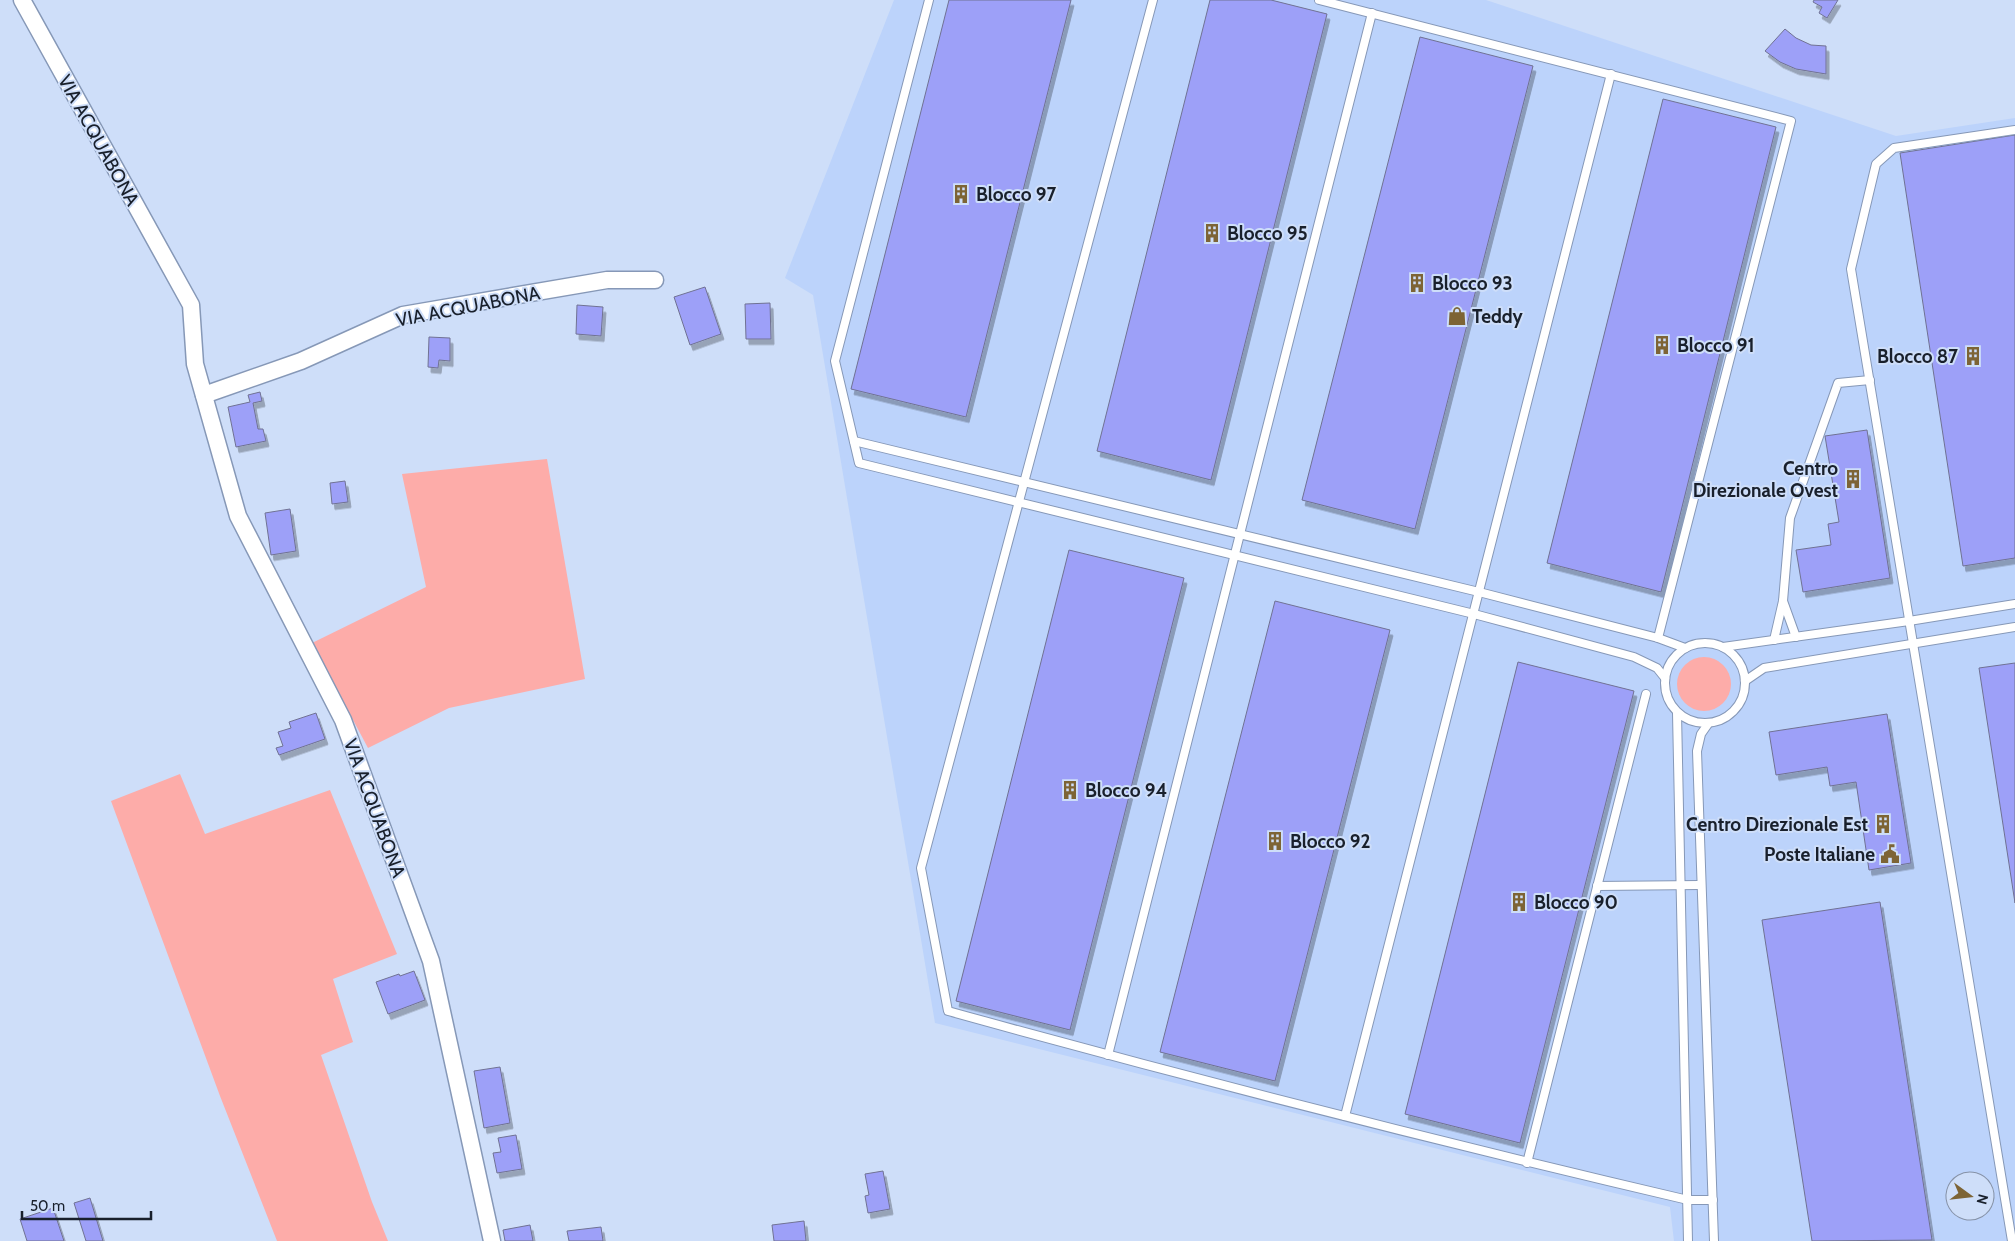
<svg xmlns="http://www.w3.org/2000/svg" width="2015" height="1241" font-family="Cabin,sans-serif">
  <style>
    .built { fill: #bcd3fb; fill-rule: evenodd }
    .green { fill: #fdaca9 }
    .building { fill: #9da0f8; stroke: #707293; filter: url(#shadow) }
    .lines { fill: none; stroke-linecap: round; stroke-linejoin: round }
    .lane-casing { stroke: #8698b7; stroke-width: 10 }
    .street-casing { stroke: #8698b7; stroke-width: 19 }
    .lane { stroke: #fff; stroke-width: 8 }
    .street { stroke: #fff; stroke-width: 16 }
    .labels { text-anchor: middle; stroke-width: 4; stroke-linejoin: round; paint-order: stroke }
    .street-label { font-size: 19px; fill: #19202c; stroke: #cedef9 }
    .poi-label { font-size: 19px; font-weight: bold; fill: #19202c; stroke: #cedef9; text-anchor: start }
  </style>
  <defs>
    <filter id="shadow"><feDropShadow dx="3" dy="5.5" stdDeviation="0" flood-color="#0004"/></filter>
  </defs>
  <rect width="100%" height="100%" fill="#cedef9"/>
  <path class="built" d="M894,0h592l410,136 119,-18v1123h-341l-4,-34 -735,-184 -122,-728 -28,-17zM1955,1181h30v30h-30z"/>
  <g class="green">
    <path d="M547,459l38,220 -136,29 -81,40 -56,-105 114,-56 -24,-113z"/>
    <circle cx="1704" cy="684" r="27"/>
    <path d="M180,774l25,60 125,-44 67,164 -64,25 20,63 -32,13 51,147 16,39h-111l-57,-145 -109,-295z"/>
  </g>
  <g class="building">
    <path d="M949,0h122l-105,417 -115,-28z"/>
    <path d="M1210,0h61l56,14 -116,466 -114,-29z"/>
    <path d="M1814,0h24l-11,18 -8,-5 3,-6 -9,-5z"/>
    <path d="M1785,29l11,9 15,7 15,1v28l-30,-5 -16,-7 -15,-11z"/>
    <path d="M1420,37l113,29 -118,463 -113,-29z"/>
    <path d="M1663,99l113,28 -115,465 -114,-29z"/>
    <path d="M2015,135v423l-52,8 -63,-413z"/>
    <path d="M705,287l16,47 -31,11 -16,-48z"/>
    <path d="M770,303l1,36h-25l-1,-35z"/>
    <path d="M577,305l26,2 -2,29 -25,-2z"/>
    <path d="M429,337l21,1v23l-11,-1 -1,8 -10,-1z"/>
    <path d="M260,392l2,9 -9,2 5,26h5l3,12 -30,6 -8,-40 22,-5 -2,-7z"/>
    <path d="M1867,430l23,148 -87,14 -7,-42 35,-5 -3,-21 11,-2 -14,-86z"/>
    <path d="M345,481l3,21 -16,2 -2,-21z"/>
    <path d="M290,509l6,42 -25,4 -6,-42z"/>
    <path d="M1069,550l115,28 -114,452 -114,-29z"/>
    <path d="M1275,601l115,29 -115,451 -115,-29z"/>
    <path d="M1518,662l116,29 -114,452 -115,-29z"/>
    <path d="M2015,663v240l-36,-235z"/>
    <path d="M316,713l9,26 -46,16 -3,-7 7,-2 -5,-14 13,-4 -2,-6z"/>
    <path d="M1887,714l24,149 -42,7 -13,-88 -26,4 -3,-19 -51,8 -7,-43z"/>
    <path d="M1880,902l52,338 -120,1 -50,-321z"/>
    <path d="M414,971l11,29 -37,14 -12,-32 23,-8 1,2z"/>
    <path d="M500,1067l10,56 -26,5 -10,-57z"/>
    <path d="M516,1135l6,34 -25,4 -4,-20 8,-1 -3,-14z"/>
    <path d="M883,1171l7,38 -22,4 -3,-17 4,-1 -4,-21z"/>
    <path d="M90,1198l13,43h-17l-12,-38z"/>
    <path d="M53,1208l11,33h-37l-7,-22z"/>
    <path d="M804,1221l2,20h-32l-2,-16z"/>
    <path d="M530,1225l3,16h-28l-2,-11z"/>
    <path d="M601,1227l2,14h-34l-2,-10z"/>
  </g>
  <g class="lines">
    <g class="lane-casing">
      <g id="lane">
        <path d="M929,0l-94,361 24,102 615,151 160,43 23,11 8,10"/>
        <path d="M1153,0l-232,868 27,143c245,68 492,131 740,189h25"/>
        <path d="M1319,0l472,121 -133,517"/>
        <path d="M854,441l625,151 179,46 27,10"/>
        <path d="M1783,601l13,36"/>
        <path d="M1774,640l9,-39 7,-83 48,-135 32,-3"/>
        <circle cx="1705" cy="683" r="40"/>
        <path d="M1723,647l186,-26 106,-17"/>
        <path d="M1745,681l19,-13 251,-41"/>
        <path d="M1677,713l11,528"/>
        <path d="M1708,724l-7,10 -4,17 17,490"/>
        <path d="M1597,886l103,-1"/>
        <path d="M1108,1055l264,-1042"/>
        <path d="M1345,1116l266,-1042"/>
        <path d="M1527,1163l119,-469"/>
        <path d="M2012,1241l-161,-972 25,-105 18,-16 121,-18"/>
      </g>
    </g>
    <g class="street-casing">
      <g id="street">
        <path d="M22,0l169,305 4,59 43,152 105,204 88,241 61,280"/>
        <path d="M204,395l97,-34 102,-46 204,-35h48"/>
      </g>
    </g>
    <use href="#lane" class="lane"/>
    <use href="#street" class="street"/>
  </g>
  <defs>
    <g id="building-bare" transform="scale(1.5)"><path d="M-4-6H4V6H1V3H-1V6H-4ZM-2.5-4.3h1.7v1.8h-1.7ZM.8-4.3h1.7v1.8H.8ZM-2.5-1h1.7V.8h-1.7ZM.8-1h1.7V.8H.8Z" fill="#7d6435" stroke="#cedef9" stroke-width="2.5" paint-order="stroke"/></g>
    <g id="shop-bare" transform="scale(1.5)"><path d="M-5-2.5h2.3a2.7 3.5 0 0 1 5.4 0H5L5.5 6h-11ZM-1.5-2.5h3a1.5 2.3 0 0 0-3 0Z" fill="#7d6435" stroke="#cedef9" stroke-width="2.5" paint-order="stroke"/></g>
    <g id="civic-bare" transform="scale(1.5)"><path d="M-.6-6.5H3V-4.5H.6V-3L4-1V1h2V6H-6V1h2V-1L-.6-3ZM-1.2 2.5V6h2.4V2.5Z" fill="#7d6435" stroke="#cedef9" stroke-width="2.5" paint-order="stroke"/></g>
  </defs>
  <g fill-rule="evenodd">
    <use href="#building-bare" x="961" y="194"/>
    <use href="#building-bare" x="1212" y="233"/>
    <use href="#building-bare" x="1417" y="283"/>
    <use href="#shop-bare" x="1457" y="316"/>
    <use href="#building-bare" x="1662" y="345"/>
    <use href="#building-bare" x="1973" y="356"/>
    <use href="#building-bare" x="1853" y="479"/>
    <use href="#building-bare" x="1070" y="790"/>
    <use href="#building-bare" x="1883" y="824"/>
    <use href="#building-bare" x="1275" y="841"/>
    <use href="#civic-bare" x="1890" y="854"/>
    <use href="#building-bare" x="1519" y="902"/>
  </g>
  <g class="labels">
    <g class="street-label">
      <text transform="translate(99 140) rotate(61)" y="7">VIA ACQUABONA</text>
      <text transform="translate(468 306) rotate(-11)" y="7">VIA ACQUABONA</text>
      <text transform="translate(375 808) rotate(70)" y="7">VIA ACQUABONA</text>
    </g>
    <g class="poi-label">
      <text x="976" y="201">Blocco 97</text>
      <text x="1227" y="240">Blocco 95</text>
      <text x="1432" y="290">Blocco 93</text>
      <text x="1472" y="323">Teddy</text>
      <text x="1677" y="352">Blocco 91</text>
      <text x="1958" y="363" text-anchor="end">Blocco 87</text>
      <text x="1838" y="475" text-anchor="end">Centro<tspan x="1838" dy="22">Direzionale Ovest</tspan></text>
      <text x="1085" y="797">Blocco 94</text>
      <text x="1868" y="831" text-anchor="end">Centro Direzionale Est</text>
      <text x="1290" y="848">Blocco 92</text>
      <text x="1875" y="861" text-anchor="end">Poste Italiane</text>
      <text x="1534" y="909">Blocco 90</text>
    </g>
  </g>
  <g transform="translate(1970 1196) rotate(105)"><circle r="24" fill="#cedef9" stroke="#8692a7"/>
  <path d="M0-4L9 19L0 12L-9 19Z" fill="#7d6435"/>
  <text y="-8" font-size="14" font-weight="bold" text-anchor="middle" fill="#19202c">N</text>
  </g>
  <path d="M22 1211v8h129v-8" fill="none" stroke="#19202c" stroke-width="2.5"/>
  <text x="30" y="1211" font-size="15" fill="#19202c" stroke="#cedef9" stroke-width="4" paint-order="stroke">50 m</text>
</svg>
